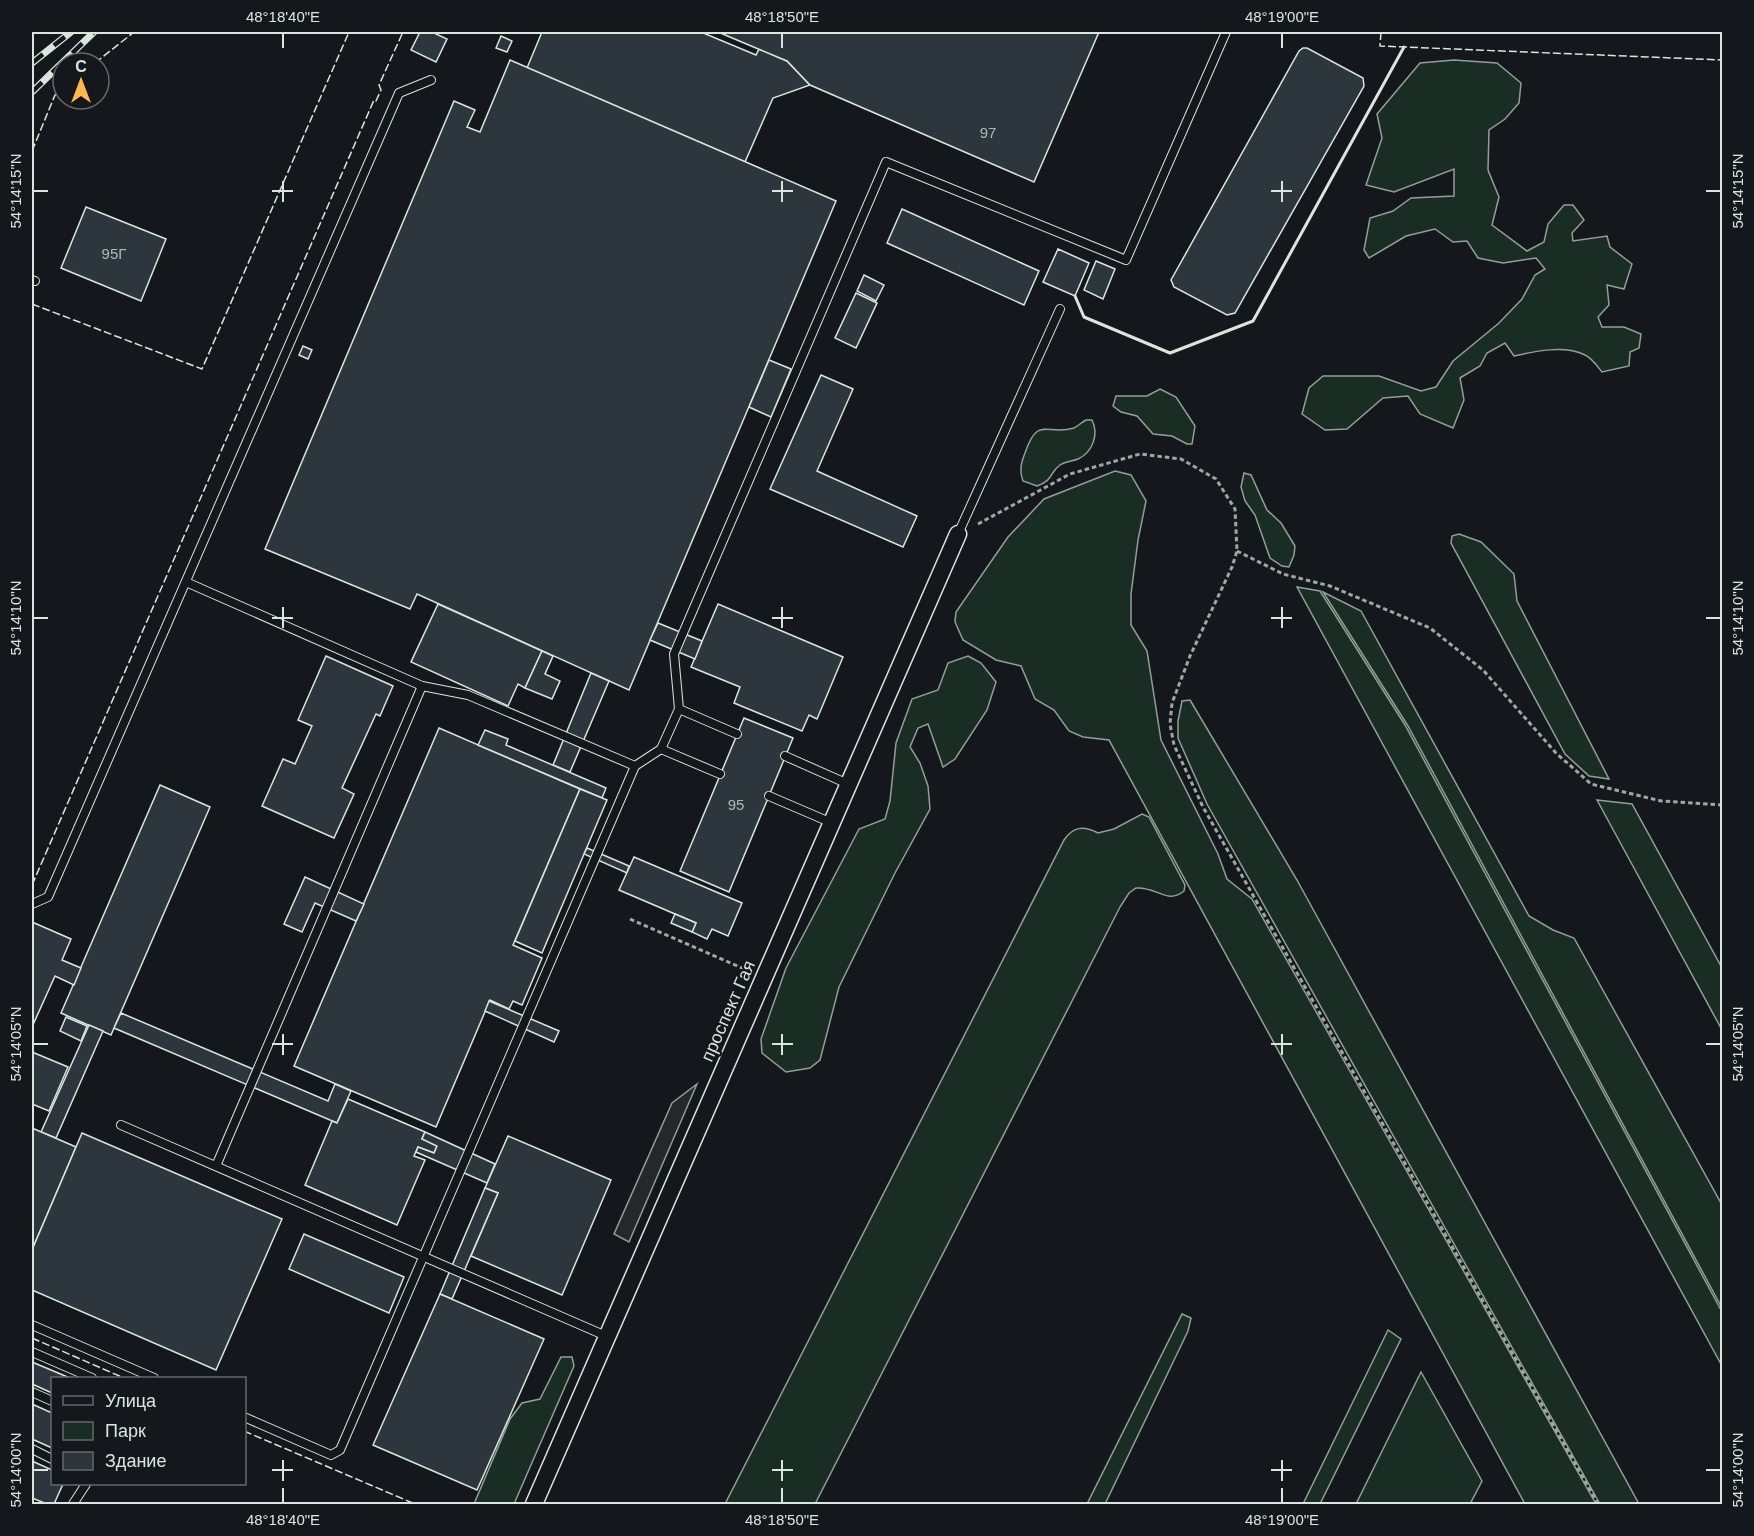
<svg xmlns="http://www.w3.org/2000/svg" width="1754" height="1536" font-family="Helvetica,sans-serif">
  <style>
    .green { fill: #1a2d24; stroke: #939e99; stroke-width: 1.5 }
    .parking { fill: #24282b; stroke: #939e99; stroke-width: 1.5 }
    .building { fill: #2c363c; stroke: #d8e6dc; stroke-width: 1.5 }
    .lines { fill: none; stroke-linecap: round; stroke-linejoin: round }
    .service-casing { stroke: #d8e6dc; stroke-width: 10 }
    .minor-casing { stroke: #d8e6dc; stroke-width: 19 }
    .path { stroke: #9da8a2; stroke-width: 3; stroke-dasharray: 4.5 3; stroke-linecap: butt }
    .service { stroke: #14181c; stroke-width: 8 }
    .minor { stroke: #14181c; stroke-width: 16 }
    .rail-casing { stroke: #d8e6dc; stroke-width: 7 }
    .rail { stroke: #14181c; stroke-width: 4.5; stroke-dasharray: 14; stroke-linecap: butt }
    .fence { stroke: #d8e6dc; stroke-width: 1.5; stroke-dasharray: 8 3; stroke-linecap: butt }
    .wall { stroke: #d8e6dc; stroke-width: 3 }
    .ticks { fill: none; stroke: #d8e6dc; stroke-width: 2 }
    .labels { text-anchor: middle; stroke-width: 4.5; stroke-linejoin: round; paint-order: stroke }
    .number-label { font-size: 15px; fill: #adbab4 }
    .street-label { font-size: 18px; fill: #d8e6dc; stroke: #14181c }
    .neatline { fill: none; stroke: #d8e6dc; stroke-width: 2 }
    .ticks-label { font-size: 15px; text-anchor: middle; fill: #d8e6dc }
  </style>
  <rect width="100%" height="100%" fill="#14181c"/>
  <g class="green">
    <path d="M1454,60l43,3 24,20 -2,20 -14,16 -16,11 -1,40 11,27 -7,28 35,26 17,-9 4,-18 16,-19h9l11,15 -12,13 1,8 34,-5 3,11 22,17 -8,25 -17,-4 2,20 -11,12 4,10h22l17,7 -2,14 -9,4 -1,14 -27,6c-4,-5 -10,-14 -17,-17 -21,-10 -49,-4 -71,1l-9,-13 -18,10 -7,13 -20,12 4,22 -11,28 -33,-14 -12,-18 -25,2 -36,31 -22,1 -23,-16 7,-26 14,-12h56l42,15 15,-4 17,-26 46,-38 23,-24 13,-24 10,-6 -9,-11 -33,5 -25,-5 -11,-17 -14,1 -18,-13 -29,7 -37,22 -5,-8 6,-32 23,-7 18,-13 43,-2v-27l-60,23 -28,-7 16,-47 -5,-24 43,-51z"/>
    <path d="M1160,389l16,8 19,29 -3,18h-5l-15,-8 -19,-2 -16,-18 -16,-4 -8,-6 3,-10h31z"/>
    <path d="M1086,420h6c7,14 1,32 -14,39 -5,2 -14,3 -18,6 -11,8 -6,15 -23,21l-14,-5c-4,-10 -2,-18 2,-28 13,-38 21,-17 49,-25 4,-2 8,-6 12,-8z"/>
    <path d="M1115,471l16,4 15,26 -8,39 -7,54v31l16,26 14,89 57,114 9,25 25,20 344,605h-71l-416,-764 -26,-3 -14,-6 -15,-21 -19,-11 -14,-33 -25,-6 -33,-20 -8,-18 1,-10 52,-75 36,-38z"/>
    <path d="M1244,473l7,2 16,35 14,13 14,23 -1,9 -5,12 -7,-1 -12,-8 -15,-43 -10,-14 -4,-14z"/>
    <path d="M1459,534l22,8 33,32 3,27 92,178 -20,-3 -24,-22 -114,-211 1,-7z"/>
    <path d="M1297,587l23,4 85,134 317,587v54z"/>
    <path d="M1323,592l38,19 168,305 24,14 21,8 148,267v103l-314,-582z"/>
    <path d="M968,656l13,7 15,19 -9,28 -32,49 -12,8 -15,-43 -10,4 -8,19 10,16 8,23 2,23 -35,64 -56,114 -19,73 -10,8 -24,4 -24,-19 -1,-14 25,-71 73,-139 26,-10 5,-18 6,-58 16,-44 26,-9 10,-27z"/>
    <path d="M1190,700l107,180 342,624h-39l-393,-700 -29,-66v-17l4,-20z"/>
    <path d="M1597,800l35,4 90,164v62z"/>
    <path d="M1142,814l7,3 36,68 -1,6c-17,14 -28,-5 -48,-3l-7,5 -9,14 -305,597h-90l339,-664c9,-13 19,-15 34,-7l16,-4z"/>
    <path d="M1182,1314l9,4 -3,13 -83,173h-18z"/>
    <path d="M1388,1330l13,9 -81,165h-17z"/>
    <path d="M561,1357h11l2,9 -60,138h-40l36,-85 12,-16 18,-4z"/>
    <path d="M1421,1372l61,109 -12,23h-114z"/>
  </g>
  <path class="parking" d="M697,1084l-68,158 -15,-8 58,-131z"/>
  <g class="building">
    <path d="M420,32h12l15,7 -11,23 -25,-12z"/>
    <path d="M542,32h135l4,1 1,-1h19l55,23 3,-6 28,12 23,24 -37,13 -28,64 -218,-94z"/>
    <path d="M718,32h381l-65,150 -224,-97 -23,-24z"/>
    <path d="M501,36l11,5 -5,11 -11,-4z"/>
    <path d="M1303,48h4l56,30 1,8 -129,227 -8,2 -53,-28 -3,-7 128,-229z"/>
    <path d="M510,60l326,141 -207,489 -212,-96 -7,15 -145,-60 189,-448 21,9 -8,17 13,5z"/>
    <path d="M86,207l80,32 -25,62 -80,-33z"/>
    <path d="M902,209l137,62 -15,34 -137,-62z"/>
    <path d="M1058,249l31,14 -14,33 -32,-14z"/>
    <path d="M1096,261l19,8 -12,30 -19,-9z"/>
    <path d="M864,275l20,10 -8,16 -19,-10z"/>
    <path d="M856,293l21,10 -21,45 -21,-10z"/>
    <path d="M303,346l9,4 -4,9 -9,-4z"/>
    <path d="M769,360l22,9 -20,48 -22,-10z"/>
    <path d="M821,375l32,14 -36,82 100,45 -14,31 -133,-58z"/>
    <path d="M438,604l104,47 -17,37 -7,-4 -10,22 -97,-44z"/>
    <path d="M718,604l125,53 -26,62 -8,-4 -7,16 -68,-28 6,-16 -49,-20z"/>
    <path d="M658,623l44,18 -7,18 -45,-19z"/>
    <path d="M542,651l11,5 -8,18 15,7 -8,18 -27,-11z"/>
    <path d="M326,656l67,30 -13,30 -4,-2 -34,74 12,6 -20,44 -72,-32 21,-47 12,5 17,-38 -14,-6z"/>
    <path d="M591,673l18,8 -39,91 -17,-7z"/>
    <path d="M744,718l49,20 -64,154 -49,-21z"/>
    <path d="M439,728l141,61 -67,156 29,13 -20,47 -9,-4 -4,8 -19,-9 -54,127 -142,-61z"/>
    <path d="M485,730l23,9 -2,6 100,43 -4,10 -124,-53z"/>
    <path d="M160,785l50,22 -99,228 -50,-22z"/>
    <path d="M580,789l27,11 -65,153 -27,-12z"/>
    <path d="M587,848l42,18 -2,7 -43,-19z"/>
    <path d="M634,857l108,46 -14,33 -16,-7 -5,10 -15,-7 4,-9 -77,-33z"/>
    <path d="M305,877l59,27 -8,17 -41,-18 -13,29 -18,-8z"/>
    <path d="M675,914l21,9 -4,9 -21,-9z"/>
    <path d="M32,922l39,17 -9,21 19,8 -7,17 -19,-9 -23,51z"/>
    <path d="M489,1001l70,30 -5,11 -69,-31z"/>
    <path d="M121,1013l207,88 7,-17 16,7 -14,32 -223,-95z"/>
    <path d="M66,1017l21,9 -6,15 -21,-10z"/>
    <path d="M89,1025l14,6 -47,107 -15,-6z"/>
    <path d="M32,1052l36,15 -19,44 -17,-7z"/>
    <path d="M348,1099l77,33 -3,7 15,7 -3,7 -16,-6 -4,9 11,4 -28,65 -92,-40 27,-64 5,2z"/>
    <path d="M32,1128l44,19 -44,103z"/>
    <path d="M425,1132l70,32 -8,19 -71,-31 2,-5 16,6 3,-7 -15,-7z"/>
    <path d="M82,1133l200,86 -66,151 -184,-80v-40z"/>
    <path d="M508,1136l103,44 -49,115 -91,-39 27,-63 -13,-5z"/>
    <path d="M485,1188l13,5 -46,106 -12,-5z"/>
    <path d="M304,1234l100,43 -15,36 -100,-44z"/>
    <path d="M440,1294l104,45 -67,151 -104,-45z"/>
    <path d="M32,1362l38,16h-18v15l-20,-9z"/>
    <path d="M32,1404l20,9v35l-20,-9z"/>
    <path d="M32,1461l20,9v14h11l-9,20h-7l-15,-6z"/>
  </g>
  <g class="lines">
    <g class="service-casing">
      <g id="service">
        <path d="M32,280l3,1"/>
        <path d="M958,534l102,-225"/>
        <path d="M186,582l236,104 46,9 167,71 26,-17 18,-40"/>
        <path d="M737,734l-58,-25 -5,-55 212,-492 240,98 100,-228"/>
        <path d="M661,749l59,25"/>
        <path d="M785,756l63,28"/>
        <path d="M769,796l63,27"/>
        <path d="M32,904l16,-7 351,-804 32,-13"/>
        <path d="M121,1125l485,211"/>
        <path d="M216,1166l206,-480"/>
        <path d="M32,1325l122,53"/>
        <path d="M32,1352l60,26"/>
        <path d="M32,1392l20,9"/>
        <path d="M244,1417l87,38 9,-5 295,-684"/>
        <path d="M32,1449l20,10"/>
        <path d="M73,1504l13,-20"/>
      </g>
    </g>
    <g class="minor-casing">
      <path id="minor" d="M534,1504l424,-970"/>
    </g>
    <g class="path">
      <path d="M978,524l92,-50 70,-20 41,5 35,20 19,30 2,42 -5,16 -42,89 -18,47 -2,21 4,21 29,62 395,697"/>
      <path d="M1237,551l46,23 47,12 100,42 53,42 73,83 35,31 70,17 61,4"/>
      <path d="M630,919l119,52"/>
    </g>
    <use href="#service" class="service"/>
    <use href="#minor" class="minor"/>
    <g class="rail-casing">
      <g id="rail">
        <path d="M32,63l39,-31"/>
        <path d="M32,92l62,-60"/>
      </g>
    </g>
    <use href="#rail" class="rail"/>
    <g class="fence">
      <path d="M1381,32l-1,14 342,14"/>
      <path d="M95,63l39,-31"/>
      <path d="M32,151l23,-56 8,-6"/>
      <path d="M32,304l170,65 147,-337"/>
      <path d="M32,885l342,-785 2,1 5,-11 -2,-5 24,-53"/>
      <path d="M32,1338l92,40"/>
      <path d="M244,1431l171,73"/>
    </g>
    <path class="wall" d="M1075,296l9,21 86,36 83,-32 151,-274"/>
  </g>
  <path class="ticks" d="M283,33v15M782,33v15M1282,33v15M283,181v21M782,181v21M1282,181v21M33,191h15M272,191h21M772,191h21M1271,191h21M1706,191h15M283,607v21M782,607v21M1282,607v21M33,618h15M272,618h21M772,618h21M1271,618h21M1706,618h15M283,1034v21M782,1034v21M1282,1034v21M33,1044h15M272,1044h21M772,1044h21M1271,1044h21M1706,1044h15M283,1460v21M782,1460v21M1282,1460v21M33,1470h15M272,1470h21M772,1470h21M1271,1470h21M1706,1470h15M283,1488v15M782,1488v15M1282,1488v15"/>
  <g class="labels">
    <g class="number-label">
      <text x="988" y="138">97</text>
      <text x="114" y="259">95Г</text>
      <text x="736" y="810">95</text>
    </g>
    <g class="street-label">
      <text transform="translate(728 1011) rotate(-66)" y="6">проспект Гая</text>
    </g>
  </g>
  <rect width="1754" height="1536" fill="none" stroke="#14181c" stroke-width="66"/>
  <rect x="51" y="1377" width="195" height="108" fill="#14181c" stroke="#626a69" stroke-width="1.5"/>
  <rect x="63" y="1396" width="30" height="9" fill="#14181c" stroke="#626a69" stroke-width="1.5"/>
  <text x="105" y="1407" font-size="18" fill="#d8e6dc">Улица</text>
  <rect x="63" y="1422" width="30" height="18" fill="#1a2d24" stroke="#626a69" stroke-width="1.5"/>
  <text x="105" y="1437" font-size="18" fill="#d8e6dc">Парк</text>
  <rect x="63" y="1452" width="30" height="18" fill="#2c363c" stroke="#626a69" stroke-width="1.5"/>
  <text x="105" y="1467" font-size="18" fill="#d8e6dc">Здание</text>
  <g transform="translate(81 81)"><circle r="28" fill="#14181c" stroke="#626a69" stroke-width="1.5"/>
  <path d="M0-4.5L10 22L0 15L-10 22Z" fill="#ffb74d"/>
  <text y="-9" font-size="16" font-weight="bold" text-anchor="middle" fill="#d8e6dc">С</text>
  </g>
  <rect x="33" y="33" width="1688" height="1470" class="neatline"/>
  <g class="ticks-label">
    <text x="283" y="22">48°18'40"E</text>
    <text x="782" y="22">48°18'50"E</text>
    <text x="1282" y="22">48°19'00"E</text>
    <text transform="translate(16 191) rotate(-90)" y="5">54°14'15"N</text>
    <text transform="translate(1738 191) rotate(-90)" y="5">54°14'15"N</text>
    <text transform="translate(16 618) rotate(-90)" y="5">54°14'10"N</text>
    <text transform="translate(1738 618) rotate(-90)" y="5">54°14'10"N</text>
    <text transform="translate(16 1044) rotate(-90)" y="5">54°14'05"N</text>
    <text transform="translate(1738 1044) rotate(-90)" y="5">54°14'05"N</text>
    <text transform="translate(16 1470) rotate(-90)" y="5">54°14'00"N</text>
    <text transform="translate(1738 1470) rotate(-90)" y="5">54°14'00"N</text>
    <text x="283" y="1525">48°18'40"E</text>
    <text x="782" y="1525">48°18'50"E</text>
    <text x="1282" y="1525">48°19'00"E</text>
  </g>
</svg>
